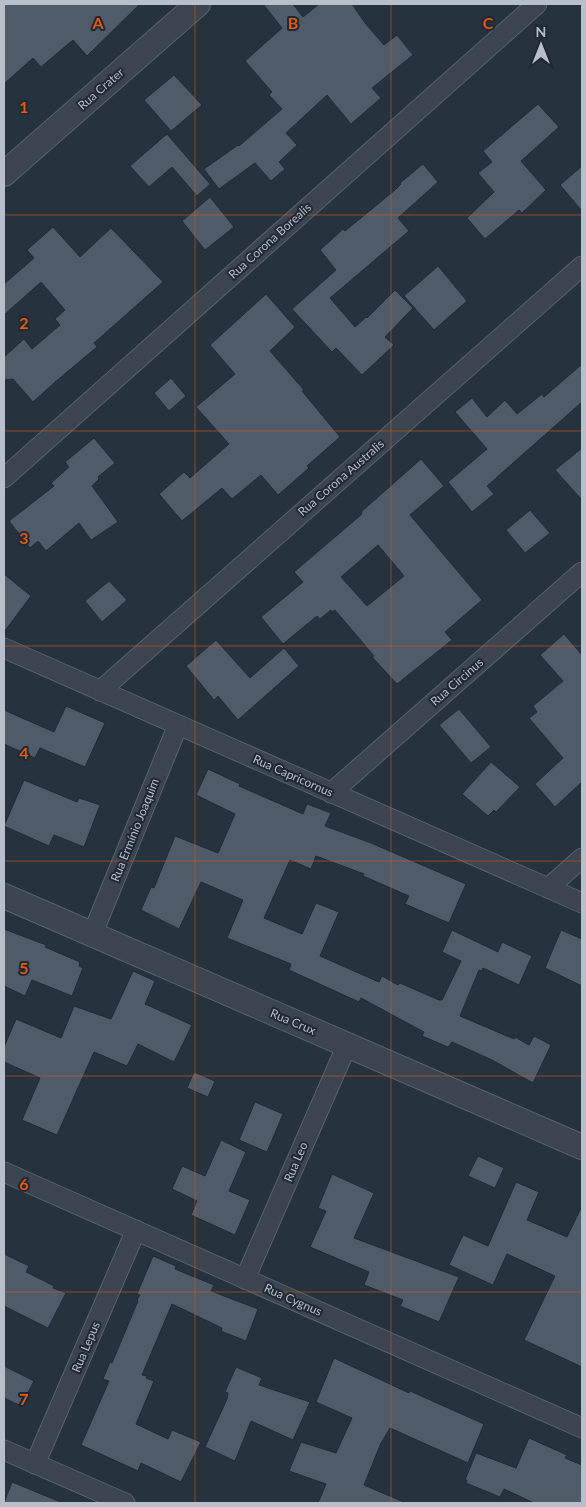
<svg xmlns="http://www.w3.org/2000/svg" width="586" height="1507" font-family="Lato,sans-serif">
  <style>
    .building { fill: #505b6a; stroke: #212b36; fill-rule: evenodd }
    .lines { fill: none; stroke-linecap: round; stroke-linejoin: round }
    .minor-casing { stroke: #59626d; stroke-width: 21 }
    .tertiary-casing { stroke: #59626d; stroke-width: 26 }
    .minor { stroke: #3b444f; stroke-width: 19 }
    .tertiary { stroke: #3b444f; stroke-width: 24 }
    .grid { fill: none; stroke: #e8590c; stroke-width: 1; stroke-opacity: 0.55 }
    .labels { text-anchor: middle; stroke-width: 4; stroke-linejoin: round; paint-order: stroke }
    .street-label { font-size: 12px; fill: #b7bfca; stroke: #1f2934 }
    .grid-label { font-size: 16px; text-anchor: middle; font-weight: bold; fill: #e8590c; stroke: #1f2934; stroke-width: 4; stroke-linejoin: round; paint-order: stroke }
  </style>
  <rect width="100%" height="100%" fill="#27323f"/>
  <g class="building">
    <path d="M4,4h136l-53,52 -14,-16 -32,27 -8,-9 -29,26z"/>
    <path d="M263,4h30l10,13 16,-13h33l13,19 19,22 13,-10 16,20 -41,33 9,10 -30,26 -24,-29 -41,38 11,12 -18,17 6,7 -14,12 -16,-18 -36,26 -15,-20 34,-24 1,1 43,-37 -13,-14 3,-3 -27,-31 37,-33z"/>
    <path d="M174,75l28,30 -31,26 -27,-31z"/>
    <path d="M538,104l21,23 -38,34 25,29 -24,23 -3,-3 -34,29 -18,-21 27,-26 -16,-19 14,-11 -9,-11z"/>
    <path d="M167,134l43,50 -13,12 -25,-29 -23,20 -19,-21z"/>
    <path d="M423,164l15,18 -40,36 11,13 -79,67 25,29 11,-10 1,1 28,-28 18,18 -28,29 9,8 -32,30 -26,-27 -4,4 -40,-43 44,-39 -16,-20 23,-21 2,2 50,-41 6,-6 -1,-1z"/>
    <path d="M582,166v45l-22,-26z"/>
    <path d="M210,197l24,30 -29,23 -23,-29z"/>
    <path d="M53,227l27,30 31,-29 52,54 -69,61 3,4 -43,36 -21,19 -20,-23 -9,1v-23l20,-18 8,10 28,-24 -5,-6 10,-9 -24,-28 -37,33v-31l30,-26 -7,-8z"/>
    <path d="M438,266l29,35 -33,29 -30,-34z"/>
    <path d="M266,294l29,33 -25,24 34,39 -2,1 38,46 -33,29 2,2 -31,27 -17,-20 -29,24 -10,-11 -40,33 -23,-27 25,-22 6,6 39,-34 -33,-37 39,-33 -25,-29z"/>
    <path d="M582,364v38l-95,84 7,8 -22,18 -24,-30 39,-33 -32,-37 17,-14 15,19 18,-17 12,14 25,-20 2,3z"/>
    <path d="M171,378l15,18 -17,15 -15,-18z"/>
    <path d="M94,438l21,25 -17,14 1,2 -7,7 26,36 -27,18 -12,-17 -33,28 -8,-10 -8,7 -21,-27 45,-35 -3,-3 18,-16 -4,-5z"/>
    <path d="M582,448v52l-27,-30z"/>
    <path d="M421,459l23,27 -34,29 72,85 -37,32 7,8 -55,44 -25,-27 2,-1 -39,-46 -3,2 -1,-2 -11,9 -3,-3 -34,28 -22,-27 42,-35 -9,-10 68,-58 -1,-2zM378,545l26,31 -37,30 -26,-29z"/>
    <path d="M530,510l20,23 -25,20 -19,-23z"/>
    <path d="M4,574l27,22 -27,36z"/>
    <path d="M109,581l18,19 -25,22 -17,-21z"/>
    <path d="M564,634l18,21v127l-27,25 -20,-23 28,-26 -34,-40 8,-6 -4,-6 30,-25 -23,-26z"/>
    <path d="M216,640l34,38 34,-30 15,18 -61,54 -20,-24 -4,4 -28,-34z"/>
    <path d="M66,706l39,17 -20,44 -45,-19 -5,10 -31,-14v-34l50,22z"/>
    <path d="M459,709l32,38 -20,16 -32,-38z"/>
    <path d="M491,762l29,25 -24,25 -2,-2 -6,6 -26,-22z"/>
    <path d="M208,769l32,15 -1,2 64,28 4,-10 24,9 -6,13 46,17 95,41 -17,39 -44,-19 4,-8 -46,-20 1,-2 -48,-18 -5,13 -21,-9 -26,58 38,16 14,-31 23,9 -19,44 59,26 3,-6 16,9 2,-2 39,17h3l19,-39 -19,-9 10,-22 46,22 4,-10 30,14 -13,29 -36,-17 -1,3 -3,-1 -19,46 54,23 1,-2 14,8 5,-9 17,9 -18,38 -41,-23 -40,-18 -4,5 -26,-11 2,-4 -63,-34 -2,4 -70,-32 2,-6 -64,-26 16,-38 -42,-18 -22,47 -38,-19 10,-23 3,1 21,-52 43,17 17,-39 -39,-19z"/>
    <path d="M24,780l53,22 2,-4 21,7 -16,42 -30,-12 -5,11 -45,-20z"/>
    <path d="M4,929l42,16 -1,2 35,15 -1,4 4,2 -11,28 -40,-16 -7,16 -21,-10z"/>
    <path d="M561,930l21,9v47l-37,-18z"/>
    <path d="M133,971l22,10 -10,23 47,21 -18,37 -36,-18 -11,22 -33,-14 -37,83 -35,-15 18,-42 -36,-16v-15l12,-28 45,19 13,-32 37,13z"/>
    <path d="M194,1072l21,9 -7,16 -21,-9z"/>
    <path d="M255,1102l28,12 -16,38 -28,-12z"/>
    <path d="M221,1140l25,12 -17,39 21,9 -15,35 -44,-20 6,-14 -25,-12 10,-23 23,10z"/>
    <path d="M478,1156l26,12 -9,20 -27,-12z"/>
    <path d="M332,1174l42,19 -20,45 105,39 -20,45 -39,-16 3,-6 -39,-15 5,-13 -59,-25 16,-36 -8,-3z"/>
    <path d="M516,1182l23,10 -12,28 40,17 15,-31v161l-58,-27 31,-64 -48,-22 -14,31 -44,-20 14,-30 25,11z"/>
    <path d="M4,1254l25,12 -3,6 28,14 -1,2 13,5 -18,35 -44,-22z"/>
    <path d="M153,1256l23,10 -1,3 39,16 -3,6 47,18 -12,32 -25,-10 1,-3 -50,-24 -30,71 5,1 -1,2 8,3 -18,43 32,15 4,-9 29,12 -20,40 -40,-19 -3,8 -57,-26 28,-64 -6,-2 7,-17 2,1 26,-62 -1,-1 3,-5 -3,-1z"/>
    <path d="M334,1358l75,35 1,-2 74,33 -16,39 -78,-35 -9,15 -17,42 42,18h-88l8,-19 -37,-13 12,-29 35,11 16,-35 -36,-16z"/>
    <path d="M4,1366l30,15 -9,17 -2,-1 -4,8 -15,-7z"/>
    <path d="M236,1367l26,11 -3,7 51,17 -17,38 -42,-19 -16,40 -30,-14 22,-48 1,-6 -3,-1z"/>
    <path d="M529,1438l38,17 -2,3 17,7v38h-48l-30,-14 -4,8 -34,-14 1,-3h-2l11,-27 40,15z"/>
    <path d="M12,1482l51,21h-59z"/>
  </g>
  <g class="lines">
    <g class="minor-casing">
      <g id="minor">
        <path d="M4,478l533,-474"/>
        <path d="M4,648l578,255"/>
        <path d="M100,691l482,-425"/>
        <path d="M331,793l251,-221"/>
        <path d="M548,888l34,-30"/>
        <path d="M92,935l86,-210"/>
        <path d="M4,1172l578,256"/>
        <path d="M245,1279l102,-234"/>
        <path d="M4,1450l121,53"/>
        <path d="M35,1464l101,-234"/>
      </g>
    </g>
    <g class="tertiary-casing">
      <g id="tertiary">
        <path d="M4,174l194,-170"/>
        <path d="M4,896l578,251"/>
      </g>
    </g>
    <use href="#minor" class="minor"/>
    <use href="#tertiary" class="tertiary"/>
  </g>
  <path class="grid" d="M195,4v1499M391,4v1499M4,215h578M4,431h578M4,646h578M4,861h578M4,1076h578M4,1292h578"/>
  <g class="labels">
    <g class="street-label">
      <text transform="translate(101 89) rotate(-41)" y="4">Rua Crater</text>
      <text transform="translate(270 241) rotate(-42)" y="4">Rua Corona Borealis</text>
      <text transform="translate(341 478) rotate(-41)" y="4">Rua Corona Australis</text>
      <text transform="translate(457 682) rotate(-41)" y="4">Rua Circinus</text>
      <text transform="translate(293 776) rotate(24)" y="4">Rua Capricornus</text>
      <text transform="translate(135 830) rotate(-68)" y="4">Rua Ermínio Joaquim</text>
      <text transform="translate(293 1022) rotate(23)" y="4">Rua Crux</text>
      <text transform="translate(296 1162) rotate(-67)" y="4">Rua Leo</text>
      <text transform="translate(293 1300) rotate(24)" y="4">Rua Cygnus</text>
      <text transform="translate(86 1347) rotate(-67)" y="4">Rua Lepus</text>
    </g>
  </g>
  <g class="grid-label">
    <text x="98" y="29">A</text>
    <text x="293" y="29">B</text>
    <text x="488" y="29">C</text>
    <text x="24" y="113">1</text>
    <text x="24" y="329">2</text>
    <text x="24" y="544">3</text>
    <text x="24" y="759">4</text>
    <text x="24" y="974">5</text>
    <text x="24" y="1190">6</text>
    <text x="24" y="1405">7</text>
  </g>
  <rect width="586" height="1507" fill="none" stroke="#b7bfca" stroke-width="10"/>
  <g transform="translate(541 45)" stroke="#1f2934" stroke-width="4" paint-order="stroke">
  <path d="M0-4L9 19L0 12L-9 19Z" fill="#b7bfca"/>
  <text y="-8" font-size="14" font-weight="bold" text-anchor="middle" fill="#b7bfca">N</text>
  </g>
</svg>
